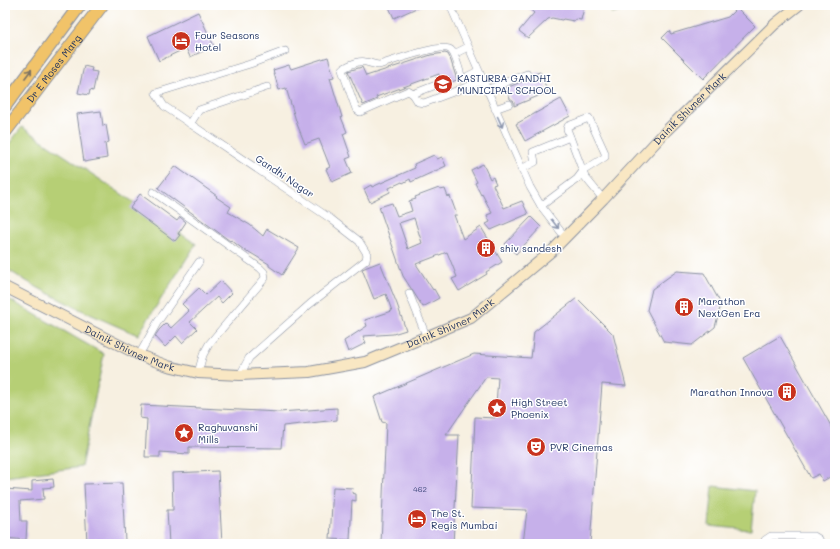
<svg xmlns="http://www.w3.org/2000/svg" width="840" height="549" font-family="Mali,sans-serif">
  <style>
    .green { fill: #b6cf74; stroke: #687f69 }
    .building { fill: #c6b0ea; fill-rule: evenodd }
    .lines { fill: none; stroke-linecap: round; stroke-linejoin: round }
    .street-casing { stroke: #8990a0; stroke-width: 8 }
    .secondary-casing { stroke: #8990a0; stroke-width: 12 }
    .primary-casing { stroke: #8990a0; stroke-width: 14 }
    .street { stroke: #fff; stroke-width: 7 }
    .secondary { stroke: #f9e7c3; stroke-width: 10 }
    .primary { stroke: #f1c369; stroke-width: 12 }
    .oneway { stroke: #7b7263 }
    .oneway2 { stroke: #8d97ae }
    .labels { text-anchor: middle; stroke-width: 3; stroke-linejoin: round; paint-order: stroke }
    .number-label { font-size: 8px; fill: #464f81 }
    .poi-label { font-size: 10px; fill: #1b2f5e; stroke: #fff; text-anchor: start }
    .street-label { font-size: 10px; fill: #1b2f5e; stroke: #fff }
  </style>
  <rect width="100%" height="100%" fill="#fff"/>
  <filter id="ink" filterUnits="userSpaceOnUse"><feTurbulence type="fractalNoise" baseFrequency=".025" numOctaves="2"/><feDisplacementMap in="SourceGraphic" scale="8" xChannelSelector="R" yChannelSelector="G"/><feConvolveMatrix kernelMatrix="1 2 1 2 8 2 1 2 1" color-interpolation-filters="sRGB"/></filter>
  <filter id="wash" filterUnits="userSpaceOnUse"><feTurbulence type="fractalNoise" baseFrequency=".012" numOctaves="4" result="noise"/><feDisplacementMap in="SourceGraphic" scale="16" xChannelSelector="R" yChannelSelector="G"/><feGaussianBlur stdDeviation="0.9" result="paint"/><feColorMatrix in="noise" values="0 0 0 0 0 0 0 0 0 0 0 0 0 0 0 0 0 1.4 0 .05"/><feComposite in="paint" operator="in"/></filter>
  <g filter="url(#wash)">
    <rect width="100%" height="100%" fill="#f7f0e1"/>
    <g class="green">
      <path d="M609,5h34l-31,9z"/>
      <path d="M22,127l174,117 -58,91c-46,-19 -91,-40 -133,-67v-119z"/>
      <path d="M5,297l99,57 -23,113 -76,10z"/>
      <path d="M713,486l42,5 -4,39 -42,-4z"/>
    </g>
    <g id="blocks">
      <g class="building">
        <path d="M388,5h35l-29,13z"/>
        <path d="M525,5h46l13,3 -3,12 -6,-1 -1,2 -11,-2 -1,1 -10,-2 -4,1 -20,19 -9,-7 15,-18z"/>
        <path d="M737,8l18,18 -52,53 -41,-41 7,-7 2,3 57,-17z"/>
        <path d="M198,12l16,34 -24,11 -4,-9 -27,13 -11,-25z"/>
        <path d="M445,53l3,1 2,4 7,22 -11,4 -1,-3 -4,-3 -2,-4 -63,23 1,2 -14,6 -15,-34 14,-4 4,9 65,-21z"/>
        <path d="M328,57l6,20 -4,1 12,39h-1l6,15 -4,2 8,23 -5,2 6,14 -20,9 -6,-13 4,-2 -11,-28 -14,5 -8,-20 -11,-36 -7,2 -6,-20 16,-5 2,4z"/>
        <path d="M84,66l8,2 -1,3 6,1 -4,19 -3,-1 -1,5 -11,-2z"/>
        <path d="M540,72l8,20 -34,14v-4l-4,-3 -4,-11 23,-9 3,-4z"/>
        <path d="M561,99l9,17 -45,25 -9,-17z"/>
        <path d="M101,111l2,15 3,-1 3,17 -4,1 2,15 -23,4 -7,-48z"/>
        <path d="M434,155l3,4 5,-2 4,9 -35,16 -1,-3 -7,4 -1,-1 -13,6 1,4 -20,10 -6,-13 7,-4 1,2 43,-19 -1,-4z"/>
        <path d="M483,164l7,15 3,-2 3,7 -3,1 11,23 18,-7 6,13 -37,16 -5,-6 4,-2 -3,-7 5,-2 -10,-19 -1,1 -6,-12 2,-1 -6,-12z"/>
        <path d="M175,166l42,30 -1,1 15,10 -3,5 22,13 13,11 4,-7 32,19 -17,27 -13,-9v-2l-20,-12 -1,1 -17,-13 -1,1 -72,-53z"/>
        <path d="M439,188l1,2 5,-1 3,8 2,-1 7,19h-3l9,24 18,-12 21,35 -16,10 1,2 -28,17 -7,-12 5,-2 -10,-25 -31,12 17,26 1,-1 5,9 -16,9 -20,-31 -24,-69 13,-4 5,13 15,-5 -3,-10 7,-2 -1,-2zM414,218l8,25 -14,6 -9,-26z"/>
        <path d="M140,194l37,27 3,-4 6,5 -8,12 2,1 -5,6 -45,-33z"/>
        <path d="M531,217l10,10 -25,27 -11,-10z"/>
        <path d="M380,262l17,42 9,26 -13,4 -30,2 3,7 -18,9 -4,-11 23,-15 -2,-6 27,-9 -6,-17 -12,5 -12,-30z"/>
        <path d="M677,271l27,2 17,31 -6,23 -23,18 -28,-3 -17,-32 5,-21z"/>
        <path d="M221,281l11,12 -10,10 -5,-6 -27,25 7,7 -15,14 -6,-7 -11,11 -10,-11 4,-6 7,-7 5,5 18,-17 -7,-7 17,-16 7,7z"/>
        <path d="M577,298l36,36 13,52 -24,-2 -12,160h-67l4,-34 -56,-2 4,-91 20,1 3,-40 -12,-1 -40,58h13l-6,109h-72l5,-121 -4,-1 -8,-25 100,-43 57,4 3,-26z"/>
        <path d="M780,336l55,97v41l-12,7 -4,-7 -8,4 -68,-120z"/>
        <path d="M141,405l138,7 58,-4v12l-54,6 -2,22 -92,-1v7l-29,-2v5h-15l2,-38 -7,-1z"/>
        <path d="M218,471l4,73h-53l-2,-34h6l-1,-37z"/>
        <path d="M53,479l1,8 -11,1 1,11 -24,2 1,20h6l-1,19 -21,-2v-49l27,2v-10z"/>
        <path d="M122,483l3,58 -38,2 -3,-59z"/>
        <path d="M333,487l20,1 -1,5 4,1v7l-4,-1 -2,40 -20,-1z"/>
      </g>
    </g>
  </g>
  <g filter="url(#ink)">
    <use href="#blocks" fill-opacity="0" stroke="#8990a0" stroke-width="1"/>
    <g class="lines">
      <g class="street-casing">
        <g id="street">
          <path d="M450,5l80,182 11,19 24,31"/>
          <path d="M458,52l10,-5"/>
          <path d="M468,76l10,-5"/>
          <path d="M462,79c-2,-7 -6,-24 -11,-29 -7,-8 -62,12 -72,15 -5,0 -8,-2 -13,-3 -7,-2 -16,3 -22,6l-2,2 14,39 4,3 48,-21 5,3 5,8 6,1 58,-22"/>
          <path d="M486,90l41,-16"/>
          <path d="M413,94l28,-11"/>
          <path d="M495,109l14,-5"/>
          <path d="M190,124l9,-14 68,-23"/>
          <path d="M521,169l14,-7 -2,-10 37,-15 15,40 18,22"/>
          <path d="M153,192l107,76 4,4 1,6 -56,66 -6,11 -5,18"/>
          <path d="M541,206l36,-27 6,-8 22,-14v-4l-16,-35 -21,8 -1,3 3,8"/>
          <path d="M409,293l18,45"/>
          <path d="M139,355l18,-32 42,-61"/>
          <path d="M240,375l9,-17 61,-54 56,-44 1,-6 -8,-13 -28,-22 -167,-113 -8,-13 94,-29 35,-13"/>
          <path d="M763,544l2,-4 6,-4h43l5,3 2,5"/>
        </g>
      </g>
      <g class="secondary-casing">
        <g id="secondary">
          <path id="s1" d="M5,287l134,68 29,11 30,7 42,2 69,-3 56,-10 106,-44 82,-68 50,-51 64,-69 108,-106 24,-19"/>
        </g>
      </g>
      <g class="primary-casing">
        <g id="primary">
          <path d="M5,106l75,-101"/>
          <path id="s2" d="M5,132l97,-127"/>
        </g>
      </g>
      <use href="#street" class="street"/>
      <use href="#secondary" class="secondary"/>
      <use href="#primary" class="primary"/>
    </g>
    <defs><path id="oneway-shaft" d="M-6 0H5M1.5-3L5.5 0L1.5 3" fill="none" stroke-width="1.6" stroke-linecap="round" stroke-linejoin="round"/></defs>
    <use class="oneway" href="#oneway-shaft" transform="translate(28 74) rotate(-53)"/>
    <g class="oneway2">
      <use href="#oneway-shaft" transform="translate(500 122) rotate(66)"/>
      <use href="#oneway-shaft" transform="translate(555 224) rotate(52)"/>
    </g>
  </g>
  <defs>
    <g id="hotel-disc" transform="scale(1)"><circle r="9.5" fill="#c8321e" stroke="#fff"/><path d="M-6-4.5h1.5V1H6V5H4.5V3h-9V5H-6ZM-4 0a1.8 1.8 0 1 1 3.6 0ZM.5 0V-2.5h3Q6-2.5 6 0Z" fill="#fff"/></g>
    <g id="school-disc" transform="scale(1)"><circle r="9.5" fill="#c8321e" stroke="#fff"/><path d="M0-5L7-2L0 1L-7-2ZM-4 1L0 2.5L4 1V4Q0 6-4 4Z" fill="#fff"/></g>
    <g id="building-disc" transform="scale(1)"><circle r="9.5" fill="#c8321e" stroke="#fff"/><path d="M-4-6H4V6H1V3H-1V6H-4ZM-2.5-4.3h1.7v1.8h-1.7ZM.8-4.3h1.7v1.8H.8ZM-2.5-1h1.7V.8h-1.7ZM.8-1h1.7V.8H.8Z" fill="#fff"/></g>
    <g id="sight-disc" transform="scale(1)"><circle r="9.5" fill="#c8321e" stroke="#fff"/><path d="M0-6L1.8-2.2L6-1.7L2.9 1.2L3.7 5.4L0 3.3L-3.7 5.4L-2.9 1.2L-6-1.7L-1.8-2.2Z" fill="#fff"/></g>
    <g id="theatre-disc" transform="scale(1)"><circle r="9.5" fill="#c8321e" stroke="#fff"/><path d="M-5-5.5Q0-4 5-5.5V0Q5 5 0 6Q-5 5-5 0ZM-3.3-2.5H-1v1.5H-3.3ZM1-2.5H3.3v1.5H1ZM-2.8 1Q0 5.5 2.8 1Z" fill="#fff"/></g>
  </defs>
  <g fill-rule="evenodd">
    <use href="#hotel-disc" x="181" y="41"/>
    <use href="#school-disc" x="443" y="84"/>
    <use href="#building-disc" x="486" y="248"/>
    <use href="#building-disc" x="684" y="307"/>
    <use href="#building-disc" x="787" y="392"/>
    <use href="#sight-disc" x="497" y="408"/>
    <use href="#sight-disc" x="184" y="433"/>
    <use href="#theatre-disc" x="536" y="447"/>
    <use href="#hotel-disc" x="417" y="519"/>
  </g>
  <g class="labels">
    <g class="number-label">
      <text x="420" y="492">462</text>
    </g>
    <g class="poi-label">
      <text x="195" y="39">Four Seasons<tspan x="195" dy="12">Hotel</tspan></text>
      <text x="457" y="82">KASTURBA GANDHI<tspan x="457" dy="12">MUNICIPAL SCHOOL</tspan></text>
      <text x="500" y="252">shiv sandesh</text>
      <text x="698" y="305">Marathon<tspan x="698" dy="12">NextGen Era</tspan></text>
      <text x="773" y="396" text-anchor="end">Marathon Innova</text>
      <text x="511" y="406">High Street<tspan x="511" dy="12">Phoenix</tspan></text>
      <text x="198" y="431">Raghuvanshi<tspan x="198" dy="12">Mills</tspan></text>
      <text x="550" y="451">PVR Cinemas</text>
      <text x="431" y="517">The St.<tspan x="431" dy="12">Regis Mumbai</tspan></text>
    </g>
    <g class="street-label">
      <text dy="4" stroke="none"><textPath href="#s2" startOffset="80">Dr E Moses Marg</textPath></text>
      <text dy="4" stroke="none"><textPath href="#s1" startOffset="798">Dainik Shivner Mark</textPath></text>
      <text transform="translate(285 176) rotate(34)" y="4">Gandhi Nagar</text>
      <text dy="4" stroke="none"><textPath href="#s1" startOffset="474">Dainik Shivner Mark</textPath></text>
      <text dy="4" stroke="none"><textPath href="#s1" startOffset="139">Dainik Shivner Mark</textPath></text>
    </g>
  </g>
  <rect width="840" height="549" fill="none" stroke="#fff" stroke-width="20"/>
</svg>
